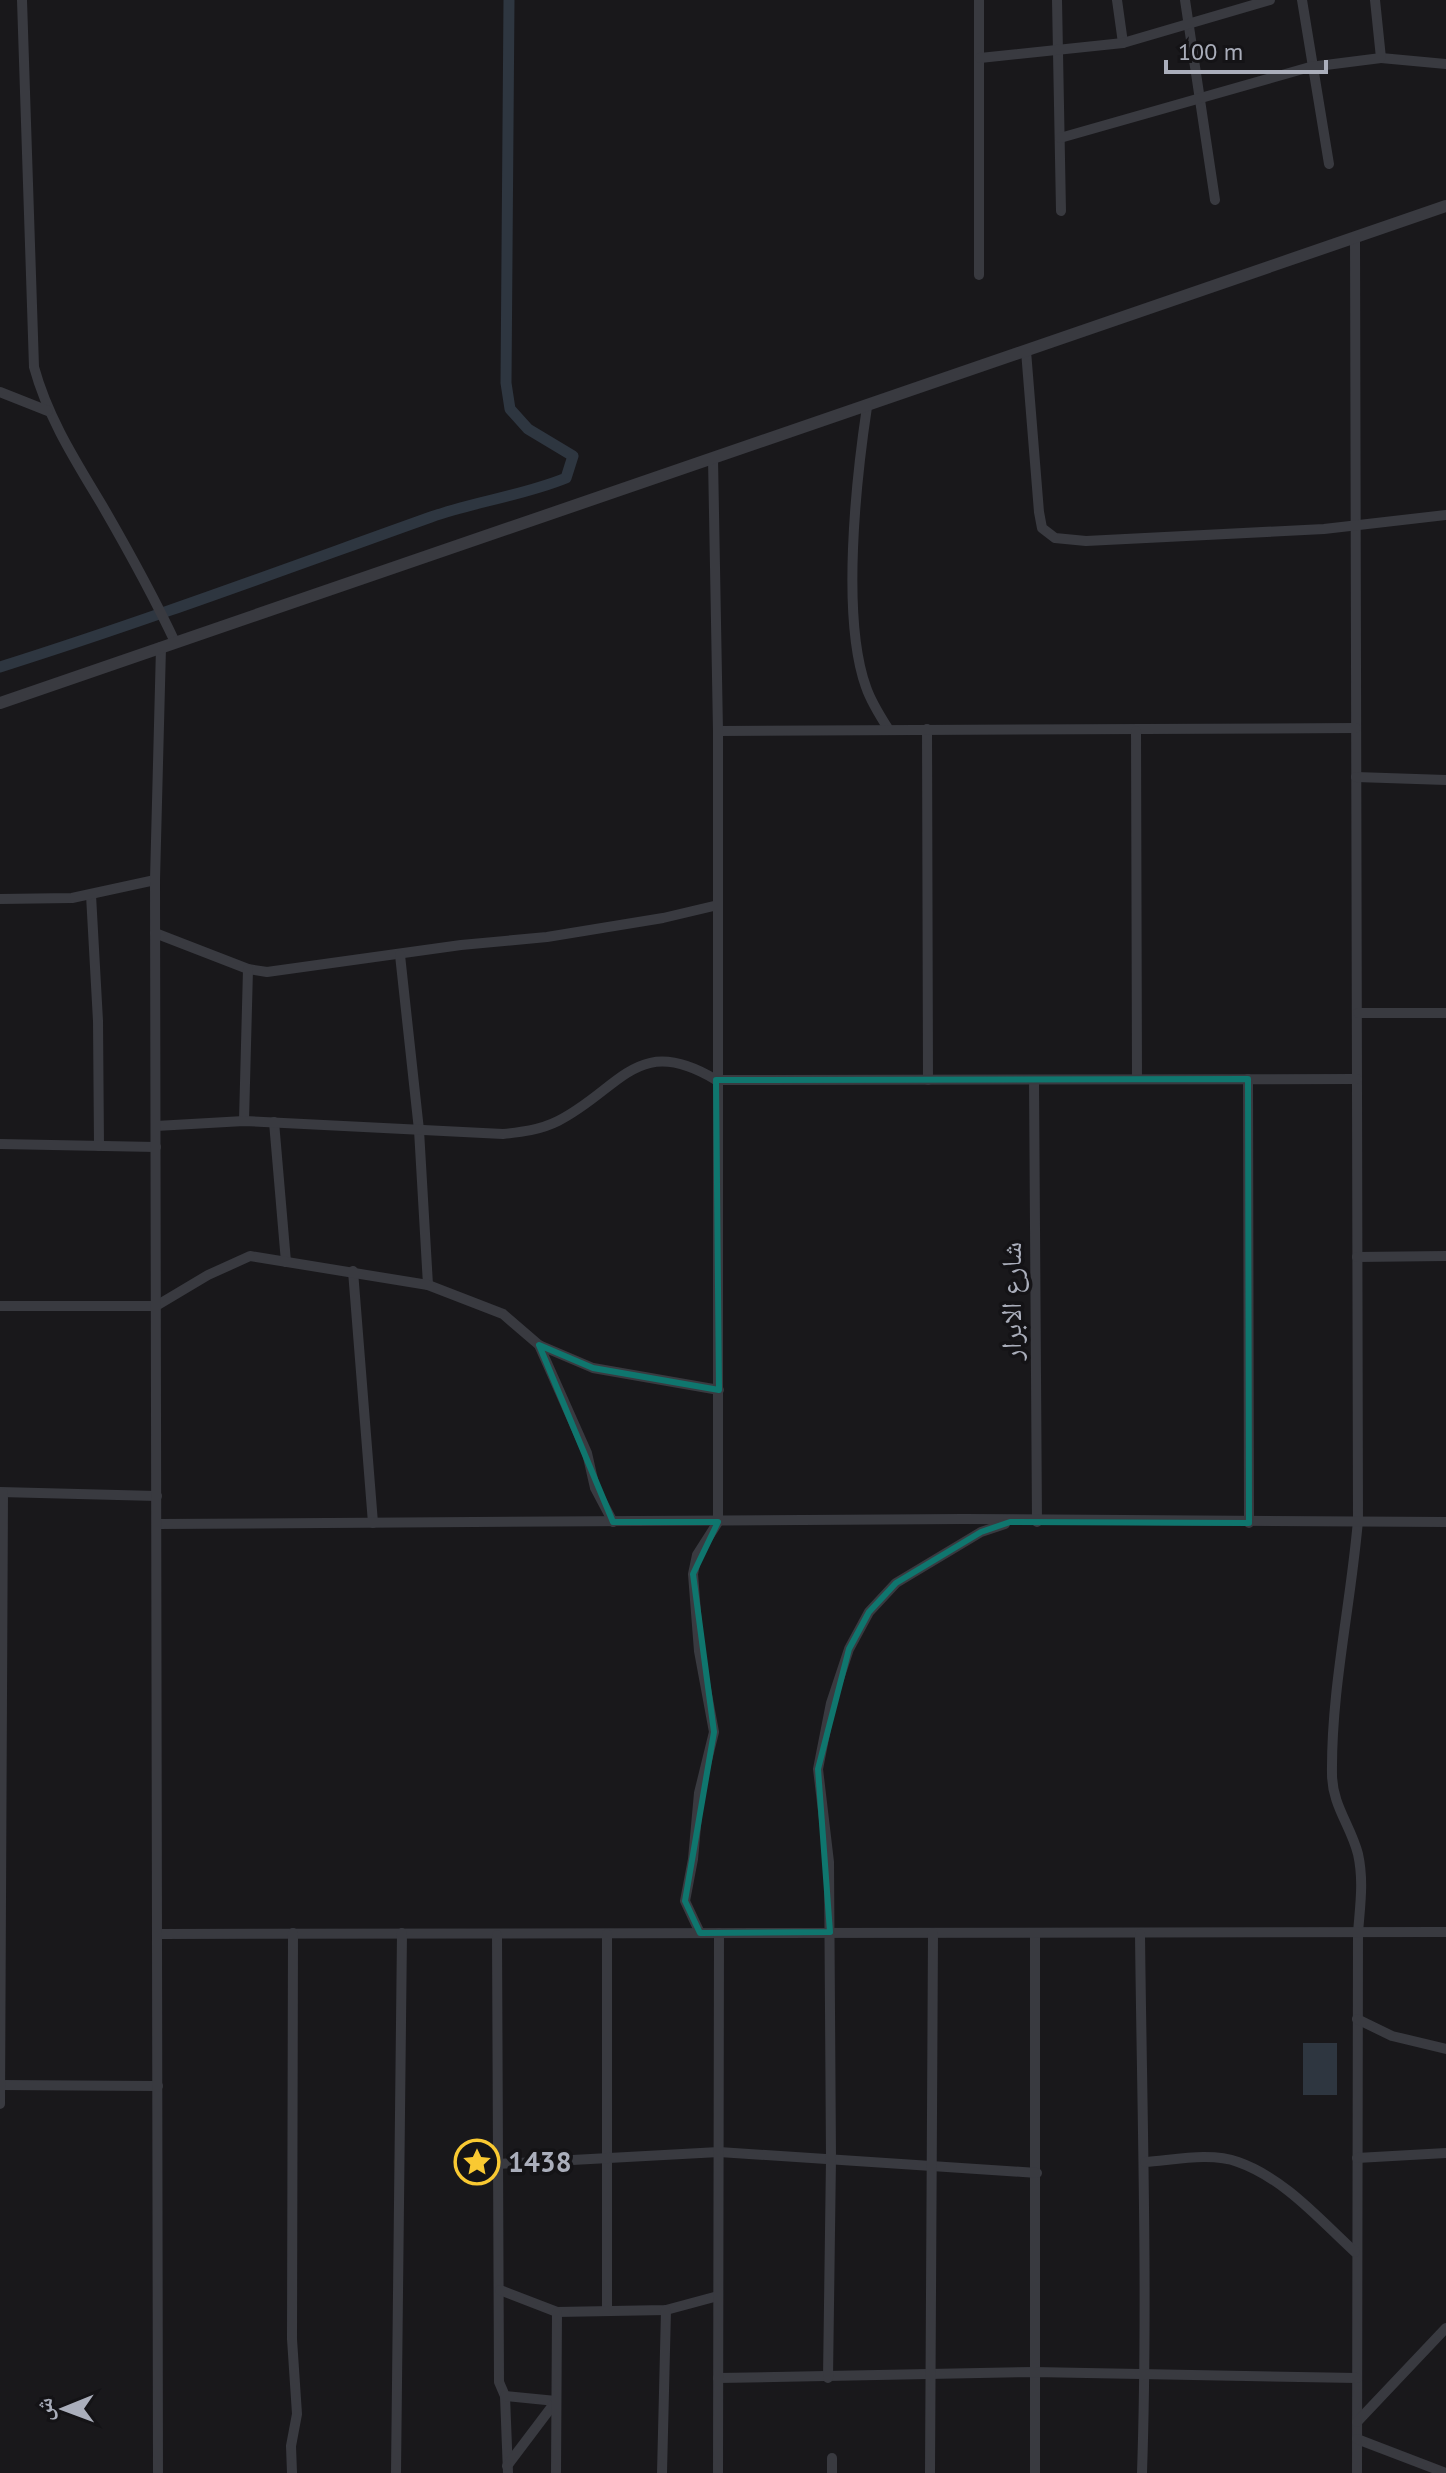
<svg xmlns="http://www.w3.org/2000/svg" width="1446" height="2473" font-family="'PT Sans','Noto Naskh Arabic',sans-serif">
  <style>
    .water { fill: #2e3640 }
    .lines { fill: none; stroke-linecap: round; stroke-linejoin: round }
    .canal { stroke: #2e3640; stroke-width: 11 }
    .minor { stroke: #393a40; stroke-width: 10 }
    .tertiary { stroke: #393a40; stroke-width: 12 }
    .marked { fill: none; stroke: #0f766e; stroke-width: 6; stroke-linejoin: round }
    .labels { text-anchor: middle; stroke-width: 7; stroke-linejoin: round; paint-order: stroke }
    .street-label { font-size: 28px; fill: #aaaebb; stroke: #141316 }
    .poi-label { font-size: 28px; font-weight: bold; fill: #aaaebb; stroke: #141316; text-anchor: start }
  </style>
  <rect width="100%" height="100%" fill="#19181b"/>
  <rect class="water" x="1303" y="2043" width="34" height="52"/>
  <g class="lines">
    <path class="canal" d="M0,667c146,-46 288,-99 431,-150 45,-16 91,-21 135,-39l7,-22 -45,-27 -18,-20 -4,-26 3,-383"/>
    <g class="minor">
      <path d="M22,0l12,367c14,51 41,93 68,138 26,45 51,90 73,137"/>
      <path d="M979,0v275"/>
      <path d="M1057,0l4,211"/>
      <path d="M1117,0l6,43"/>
      <path d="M1185,0l30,200"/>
      <path d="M1302,0l27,164"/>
      <path d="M980,58l143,-15 147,-43"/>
      <path d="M1381,58l65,6"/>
      <path d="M1060,138l250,-71 71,-9 -6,-58"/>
      <path d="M1355,237l3,1283c-7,84 -27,169 -26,254 0,31 19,52 26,80 6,27 2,52 0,79l-1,540"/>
      <path d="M1026,351l13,161 3,16 13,10 31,3 238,-12 122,-14"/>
      <path d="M0,392l48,19"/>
      <path d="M867,407c-11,73 -26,211 -1,280 5,15 14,29 23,43"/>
      <path d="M927,729l1,351"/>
      <path d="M718,731l638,-3"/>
      <path d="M1136,731l1,348"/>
      <path d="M1356,777l90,3"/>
      <path d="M91,895l7,126 1,125"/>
      <path d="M0,899l72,-1 83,-18"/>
      <path d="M155,933l93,36 19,3 194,-27 86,-8 116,-19 55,-13"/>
      <path d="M400,955l19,175 9,155"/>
      <path d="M1358,1013h88"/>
      <path d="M1248,1079l1,444"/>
      <path d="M1034,1080l3,442"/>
      <path d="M244,1121l4,-152"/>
      <path d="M274,1122l12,140"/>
      <path d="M156,1126l88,-5 259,13c19,-2 37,-4 55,-13 63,-32 79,-89 158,-41l641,-1"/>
      <path d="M0,1144l156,3"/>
      <path d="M1357,1257l89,-1"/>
      <path d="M353,1271l20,252"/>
      <path d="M0,1306h156l52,-31 42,-19 178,29 75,29 36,31 48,108 8,35 18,34"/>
      <path d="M539,1345l54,23 126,22"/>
      <path d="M0,1492l157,4"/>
      <path d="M157,1524l806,-5 483,3"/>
      <path d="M700,1933l-15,-32 8,-42 6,-66 15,-61 -15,-81 -6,-77 4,-19 21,-33v-791l-5,-273"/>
      <path d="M1035,1933v540"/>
      <path d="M158,1934l1288,-2"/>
      <path d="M607,1934v377"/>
      <path d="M1140,1934c2,180 8,359 2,539"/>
      <path d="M497,1935l2,447 6,14 3,77"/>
      <path d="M1357,2019l35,17 54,13"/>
      <path d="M0,2085l158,1"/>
      <path d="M0,2104l3,-611"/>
      <path d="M1357,2158l89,-5"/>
      <path d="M1145,2162c29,-2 66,-10 93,0 46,16 82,58 117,90"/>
      <path d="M498,2164l221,-12 318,21"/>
      <path d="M500,2290l57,22 109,-2 52,-14"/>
      <path d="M718,2378l316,-6 323,6"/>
      <path d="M828,2378l3,-220 -2,-296 -11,-93 13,-66 18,-54 20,-37 27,-29 85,-51 24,-8"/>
      <path d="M505,2396l51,5"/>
      <path d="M1357,2422l89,-94"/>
      <path d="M1357,2439l89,34"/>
      <path d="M832,2458v15"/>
      <path d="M507,2466l49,-65"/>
      <path d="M158,2473l-3,-1593 6,-233"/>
      <path d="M292,2473l-1,-27 6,-32 -5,-75 1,-406"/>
      <path d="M396,2473l6,-540"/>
      <path d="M556,2473l1,-161"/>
      <path d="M662,2473l4,-163"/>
      <path d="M718,2473l1,-540"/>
      <path d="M930,2473l3,-540"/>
    </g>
    <path class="tertiary" d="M0,703l1446,-497"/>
  </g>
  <path class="marked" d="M1248,1079l1,444 -239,-1 -29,10 -85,51 -27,29 -20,37 -31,120 12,163 -130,1 -15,-32 29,-169 -21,-158 25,-52h-105l-74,-177 54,23 126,22 -3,-310z"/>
  <defs>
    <g id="sight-ring" transform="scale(2.3)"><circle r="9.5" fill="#141316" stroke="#f9c932" stroke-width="1.5"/><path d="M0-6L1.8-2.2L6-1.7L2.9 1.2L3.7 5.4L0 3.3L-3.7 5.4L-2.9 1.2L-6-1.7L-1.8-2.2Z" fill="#f9c932"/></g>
  </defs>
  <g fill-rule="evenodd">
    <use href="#sight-ring" x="477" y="2162"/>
  </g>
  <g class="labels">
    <g class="street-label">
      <text transform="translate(1011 1301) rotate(-90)" y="10">شارع الابرار</text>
    </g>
    <g class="poi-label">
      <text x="508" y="2172">1438</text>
    </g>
  </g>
  <g transform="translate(64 2409) rotate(269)" stroke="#141316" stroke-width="6" paint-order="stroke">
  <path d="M0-6L14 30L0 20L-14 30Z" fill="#aaaebb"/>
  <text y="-12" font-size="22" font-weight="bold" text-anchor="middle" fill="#aaaebb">ش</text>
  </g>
  <path d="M1166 60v12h160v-12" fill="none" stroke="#aaaebb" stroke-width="4"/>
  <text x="1178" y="60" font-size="24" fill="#aaaebb" stroke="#141316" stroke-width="6" paint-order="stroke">100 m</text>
</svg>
